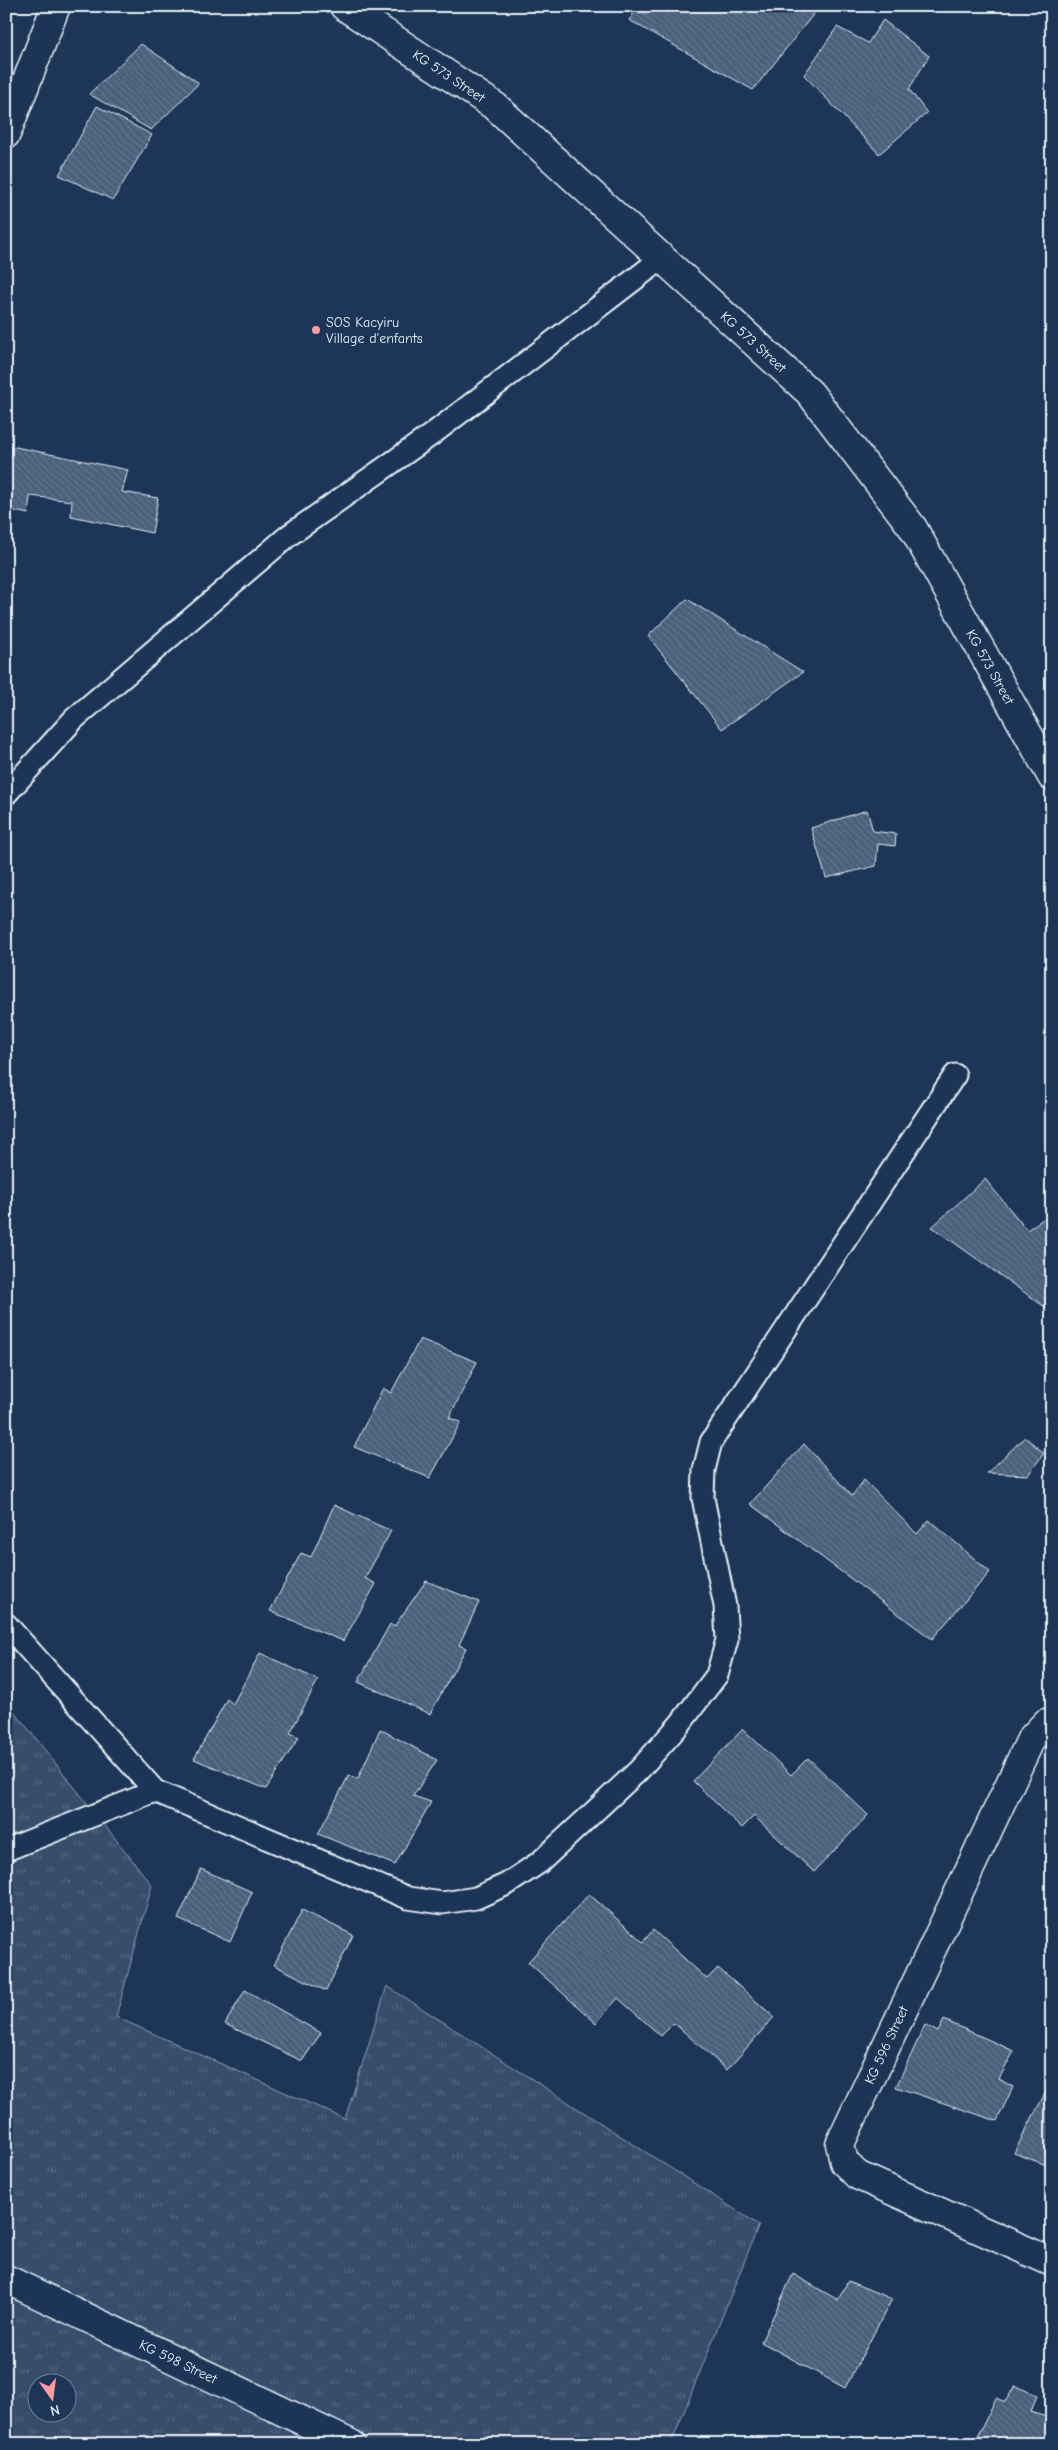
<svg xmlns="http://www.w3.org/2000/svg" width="1058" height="2450" font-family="'Comic Neue',sans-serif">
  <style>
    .grass { fill: url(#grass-tufts); stroke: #909fb2; fill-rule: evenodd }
    .building { fill: url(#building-back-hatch); stroke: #e8f1f8 }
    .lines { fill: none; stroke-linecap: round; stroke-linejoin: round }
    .lane-casing { stroke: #e8f1f8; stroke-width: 25 }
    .street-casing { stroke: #e8f1f8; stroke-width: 31 }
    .secondary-casing { stroke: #e8f1f8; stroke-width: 31 }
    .lane { stroke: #1d3557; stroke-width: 21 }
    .street { stroke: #1d3557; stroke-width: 28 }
    .secondary { stroke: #1d3557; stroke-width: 28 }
    .poi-dot { fill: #ff9aa2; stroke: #1d3557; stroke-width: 2 }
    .labels { text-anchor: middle; stroke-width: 4; stroke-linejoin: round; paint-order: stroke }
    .street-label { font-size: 14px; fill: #e8f1f8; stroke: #1d3557 }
    .poi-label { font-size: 14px; fill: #e8f1f8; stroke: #1d3557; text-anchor: start }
  </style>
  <defs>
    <pattern id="grass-tufts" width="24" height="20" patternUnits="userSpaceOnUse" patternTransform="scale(1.25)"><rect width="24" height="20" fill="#374d6c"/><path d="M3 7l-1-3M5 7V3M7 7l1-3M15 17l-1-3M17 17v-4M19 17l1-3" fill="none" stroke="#546782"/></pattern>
    <pattern id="building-back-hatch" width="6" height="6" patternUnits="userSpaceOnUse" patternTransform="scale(1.25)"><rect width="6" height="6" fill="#495e7a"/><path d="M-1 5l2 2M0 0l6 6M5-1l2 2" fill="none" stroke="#63768e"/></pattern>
  </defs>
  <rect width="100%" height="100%" fill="#1d3557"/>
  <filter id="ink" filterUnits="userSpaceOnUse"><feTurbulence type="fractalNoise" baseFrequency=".02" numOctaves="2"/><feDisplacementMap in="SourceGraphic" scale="10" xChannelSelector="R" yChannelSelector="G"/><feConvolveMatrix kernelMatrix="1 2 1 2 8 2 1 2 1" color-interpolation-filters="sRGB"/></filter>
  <g filter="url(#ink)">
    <path class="grass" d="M6,1701l146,184 -36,132 229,102 42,-133 372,239 -88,219h-665zM38,2382h30v30h-30z"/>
    <g class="building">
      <path d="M639,6h181l-67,84 -124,-70z"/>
      <path d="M883,20l46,36 -20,33 18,24 -48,41 -75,-79 33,-48 31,16z"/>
      <path d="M141,44l58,39 -48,47 -62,-36z"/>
      <path d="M97,106l55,29 -39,65 -54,-25z"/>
      <path d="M6,445l122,25 -6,22 36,6 -6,35 -81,-17 1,-15 -42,-5 -2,18 -22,-5z"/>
      <path d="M687,599l116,73 -81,57 -74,-93z"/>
      <path d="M867,810l6,21 23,3 -1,12 -17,-2 -2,22 -50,12 -15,-50z"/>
      <path d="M985,1179l42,51 19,-13 6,8v87l-120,-85z"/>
      <path d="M420,1339l57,23 -28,56 12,4 -31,56 -76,-31 29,-59 8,5z"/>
      <path d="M1025,1437l19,16 -16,22 -41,-2z"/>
      <path d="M804,1444l48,52 12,-16 53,54 12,-14 61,52 -58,67 -182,-135z"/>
      <path d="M334,1505l57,26 -26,47 11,6 -33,57 -73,-30 31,-58 10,4z"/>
      <path d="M426,1581l53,21 -20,43 7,3 -36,66 -72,-32 32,-58 4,3z"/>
      <path d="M260,1653l58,27 -28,53 9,4 -33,52 -72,-30 33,-60 6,5z"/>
      <path d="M380,1729l57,31 -24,36 18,6 -36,63 -77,-31 31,-59 9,4z"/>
      <path d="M743,1729l48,46 17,-17 60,57 -54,57 -60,-56 -12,12 -49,-47z"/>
      <path d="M201,1869l51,23 -22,50 -52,-23z"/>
      <path d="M589,1894l54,48 10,-12 54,49 11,-11 56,49 -47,53 -53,-47 -13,13 -43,-38 -22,25 -68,-61z"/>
      <path d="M302,1910l51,25 -27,56 -52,-26z"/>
      <path d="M245,1990l76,43 -19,28 -77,-37z"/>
      <path d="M944,2020l70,31 -15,28 14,8 -16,34 -101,-34 29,-62 13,7z"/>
      <path d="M1052,2080v87l-38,-14z"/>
      <path d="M793,2274l45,26 10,-19 44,18 -47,89 -84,-46z"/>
      <path d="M1015,2386l22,9 -6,17 21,7v25h-78l22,-46 9,4z"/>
    </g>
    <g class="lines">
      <g class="lane-casing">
        <g id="lane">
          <path d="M6,794l68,-75 214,-183 143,-101 230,-176"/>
          <path d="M6,1624l149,167 253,107 34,5 34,-5 31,-14 33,-22 99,-92 41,-46 37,-49 10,-35 -2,-34 -22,-108 1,-28 7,-28 244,-367"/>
          <path d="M6,1850l149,-59"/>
        </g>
      </g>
      <g class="street-casing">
        <g id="street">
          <path id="s1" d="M344,6l152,101 314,286 103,135 139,249"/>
          <path d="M1052,1724l-6,-1 -15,16 -191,405 4,18 13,13 195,87"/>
          <path id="s2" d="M6,2279l345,165"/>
        </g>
      </g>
      <g class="secondary-casing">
        <path id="secondary" d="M6,134l50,-128"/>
      </g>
      <use href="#lane" class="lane"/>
      <use href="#street" class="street"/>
      <use href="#secondary" class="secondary"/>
    </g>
  </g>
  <circle class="poi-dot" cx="316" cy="330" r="5"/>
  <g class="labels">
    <g class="street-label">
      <text dy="5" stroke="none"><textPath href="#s1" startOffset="126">KG 573 Street</textPath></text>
      <text dy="5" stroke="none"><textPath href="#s1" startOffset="531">KG 573 Street</textPath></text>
      <text dy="5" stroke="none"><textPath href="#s1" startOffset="936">KG 573 Street</textPath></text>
      <text transform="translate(886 2045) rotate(-65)" y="5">KG 596 Street</text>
      <text dy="5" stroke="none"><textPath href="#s2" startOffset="191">KG 598 Street</textPath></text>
    </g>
    <g class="poi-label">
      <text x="326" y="327">SOS Kacyiru<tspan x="326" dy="16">Village d'enfants</tspan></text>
    </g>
  </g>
  <rect width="1058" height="2450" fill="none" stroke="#1d3557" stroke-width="25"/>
  <rect x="12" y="12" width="1033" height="2425" fill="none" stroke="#e8f1f8" stroke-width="2" filter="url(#ink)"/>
  <g transform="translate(52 2398) rotate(166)"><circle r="24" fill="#1d3557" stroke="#6e8097"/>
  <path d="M0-4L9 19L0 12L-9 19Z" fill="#ff9aa2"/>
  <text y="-8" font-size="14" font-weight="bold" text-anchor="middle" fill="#e8f1f8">N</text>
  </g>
</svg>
